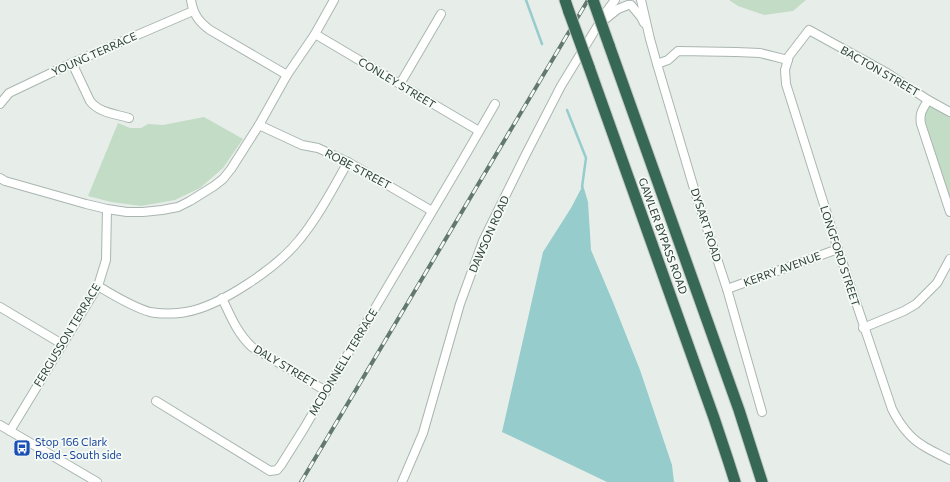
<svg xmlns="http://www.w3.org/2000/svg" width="950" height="482" font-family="Commissioner,sans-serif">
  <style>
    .green { fill: #c3dcc5 }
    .water { fill: #96cccb }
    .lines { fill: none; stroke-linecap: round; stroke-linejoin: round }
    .stream { stroke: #96cccb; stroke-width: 2.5 }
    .minor-casing { stroke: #aab6b0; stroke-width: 10 }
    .highway-casing { stroke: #c3c9c6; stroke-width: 13 }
    .minor { stroke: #fff; stroke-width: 8 }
    .highway { stroke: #376755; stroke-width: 11 }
    .rail-casing { stroke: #63796f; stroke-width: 4 }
    .rail { stroke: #f7fbf8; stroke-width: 2.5; stroke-dasharray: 8; stroke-linecap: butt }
    .highway-bridge-casing { stroke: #c3c9c6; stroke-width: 13; stroke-linecap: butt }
    .highway-bridge { stroke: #376755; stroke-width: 11 }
    .labels { text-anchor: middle; stroke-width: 3.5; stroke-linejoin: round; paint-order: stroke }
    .street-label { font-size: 11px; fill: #283e34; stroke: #f7fbf8 }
    .transit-label { font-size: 11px; fill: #164399; stroke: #f7fbf8; text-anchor: start }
  </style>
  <rect width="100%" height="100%" fill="#e7eeea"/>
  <g class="green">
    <path d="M729,0h77l-13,11 -29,4 -26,-9z"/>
    <path d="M928,100l22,12v100l-29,-99z"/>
    <path d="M204,117l39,22 -20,29 -23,20 -25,12 -34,6 -30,-4 -23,-6 30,-73 12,5h11l7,-4 15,1z"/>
  </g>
  <path class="water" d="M583,185l5,17 3,48 22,52 27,68 32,95 2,17h-67l-105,-50 41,-180 28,-44z"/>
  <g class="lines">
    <g class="stream">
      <path d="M526,0l16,44"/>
      <path d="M567,110l19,48 -4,29"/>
    </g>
    <g class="minor-casing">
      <g id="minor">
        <path d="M191,0c2,14 8,22 19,30l77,45"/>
        <path d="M641,0l9,39 7,25 38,128 32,97 35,123"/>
        <path d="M631,5l10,12 3,6"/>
        <path d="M603,21l15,-12 10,-4"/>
        <path d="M315,34l164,97"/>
        <path d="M72,63l18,38c9,12 26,13 39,17"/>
        <path d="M657,64l11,-4 10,-9 58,1 24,1 28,7"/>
        <path d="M400,84l41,-70"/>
        <path d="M928,100c-5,9 -9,13 -7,24l29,88"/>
        <path d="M0,104l9,-11 63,-30 121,-52"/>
        <path d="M950,112l-22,-12 -41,-27 -78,-43 -20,26 -4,14 1,14 52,165 54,160c7,14 17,28 30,36 9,6 19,10 28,15"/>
        <path d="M259,125l43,20 16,3 30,14 84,49"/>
        <path d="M0,178l5,3 81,23 21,5 20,3h16l19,-2 16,-3 12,-6 24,-15 9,-7 8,-10 28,-44 28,-50 28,-41 19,-34"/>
        <path d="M98,286c15,9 34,21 52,26 9,2 26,2 36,0 35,-6 92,-45 114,-73 19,-23 33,-51 48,-77"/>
        <path d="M727,289l111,-40"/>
        <path d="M222,298c8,17 15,35 30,49l74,44"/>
        <path d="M0,307l62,37"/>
        <path d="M863,328l41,-17 12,-7 21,-21 13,-24"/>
        <path d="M156,401l114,70 7,-1 4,-5 22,-35 159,-269 33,-57"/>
        <path d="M0,425l97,57"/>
        <path d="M10,431l88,-145 8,-26 1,-51"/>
        <path d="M402,482l21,-49 37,-129 23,-63 43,-87 35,-68 39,-64 6,-10 9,-12"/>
      </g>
    </g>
    <g class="highway-casing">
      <g id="highway">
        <path d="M565,0l4,12"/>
        <path d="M609,45l130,365 23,72"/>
        <path d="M589,67l125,351 14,42 7,22"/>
      </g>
    </g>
    <use href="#minor" class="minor"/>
    <use href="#highway" class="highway"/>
    <g class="rail-casing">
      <path id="rail" d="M301,482l287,-482"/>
    </g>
    <use href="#rail" class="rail"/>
    <g class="highway-bridge-casing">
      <g id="highway-bridge">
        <path d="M593,0l16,45"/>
        <path d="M569,12l20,55"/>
      </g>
    </g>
    <use href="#highway-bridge" class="highway-bridge"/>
  </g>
  <defs>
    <g id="bus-square" transform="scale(0.9)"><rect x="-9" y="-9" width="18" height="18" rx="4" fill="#1a4fb4" stroke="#f7fbf8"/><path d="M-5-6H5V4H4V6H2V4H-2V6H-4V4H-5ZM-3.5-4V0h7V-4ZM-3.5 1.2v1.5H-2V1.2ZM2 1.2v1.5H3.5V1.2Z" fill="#fff"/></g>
  </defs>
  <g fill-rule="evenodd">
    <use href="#bus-square" x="22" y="448"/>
  </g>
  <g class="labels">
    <g class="street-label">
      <text transform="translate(94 54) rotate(-24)" y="4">YOUNG TERRACE</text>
      <text transform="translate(880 71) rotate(30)" y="4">BACTON STREET</text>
      <text transform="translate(397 83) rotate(31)" y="4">CONLEY STREET</text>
      <text transform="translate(358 169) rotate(28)" y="4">ROBE STREET</text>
      <text transform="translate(706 225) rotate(72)" y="4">DYSART ROAD</text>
      <text transform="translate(489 234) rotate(-66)" y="4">DAWSON ROAD</text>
      <text transform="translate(663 236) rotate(70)" y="4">GAWLER BYPASS ROAD</text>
      <text transform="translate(840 256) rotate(72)" y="4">LONGFORD STREET</text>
      <text transform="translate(782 269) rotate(-20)" y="4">KERRY AVENUE</text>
      <text transform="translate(67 335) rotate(-59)" y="4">FERGUSSON TERRACE</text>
      <text transform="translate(343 362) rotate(-59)" y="4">MCDONNELL TERRACE</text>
      <text transform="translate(285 366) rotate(31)" y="4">DALY STREET</text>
    </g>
    <g class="transit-label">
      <text x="35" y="446">Stop 166 Clark<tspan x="35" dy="13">Road - South side</tspan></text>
    </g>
  </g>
</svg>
